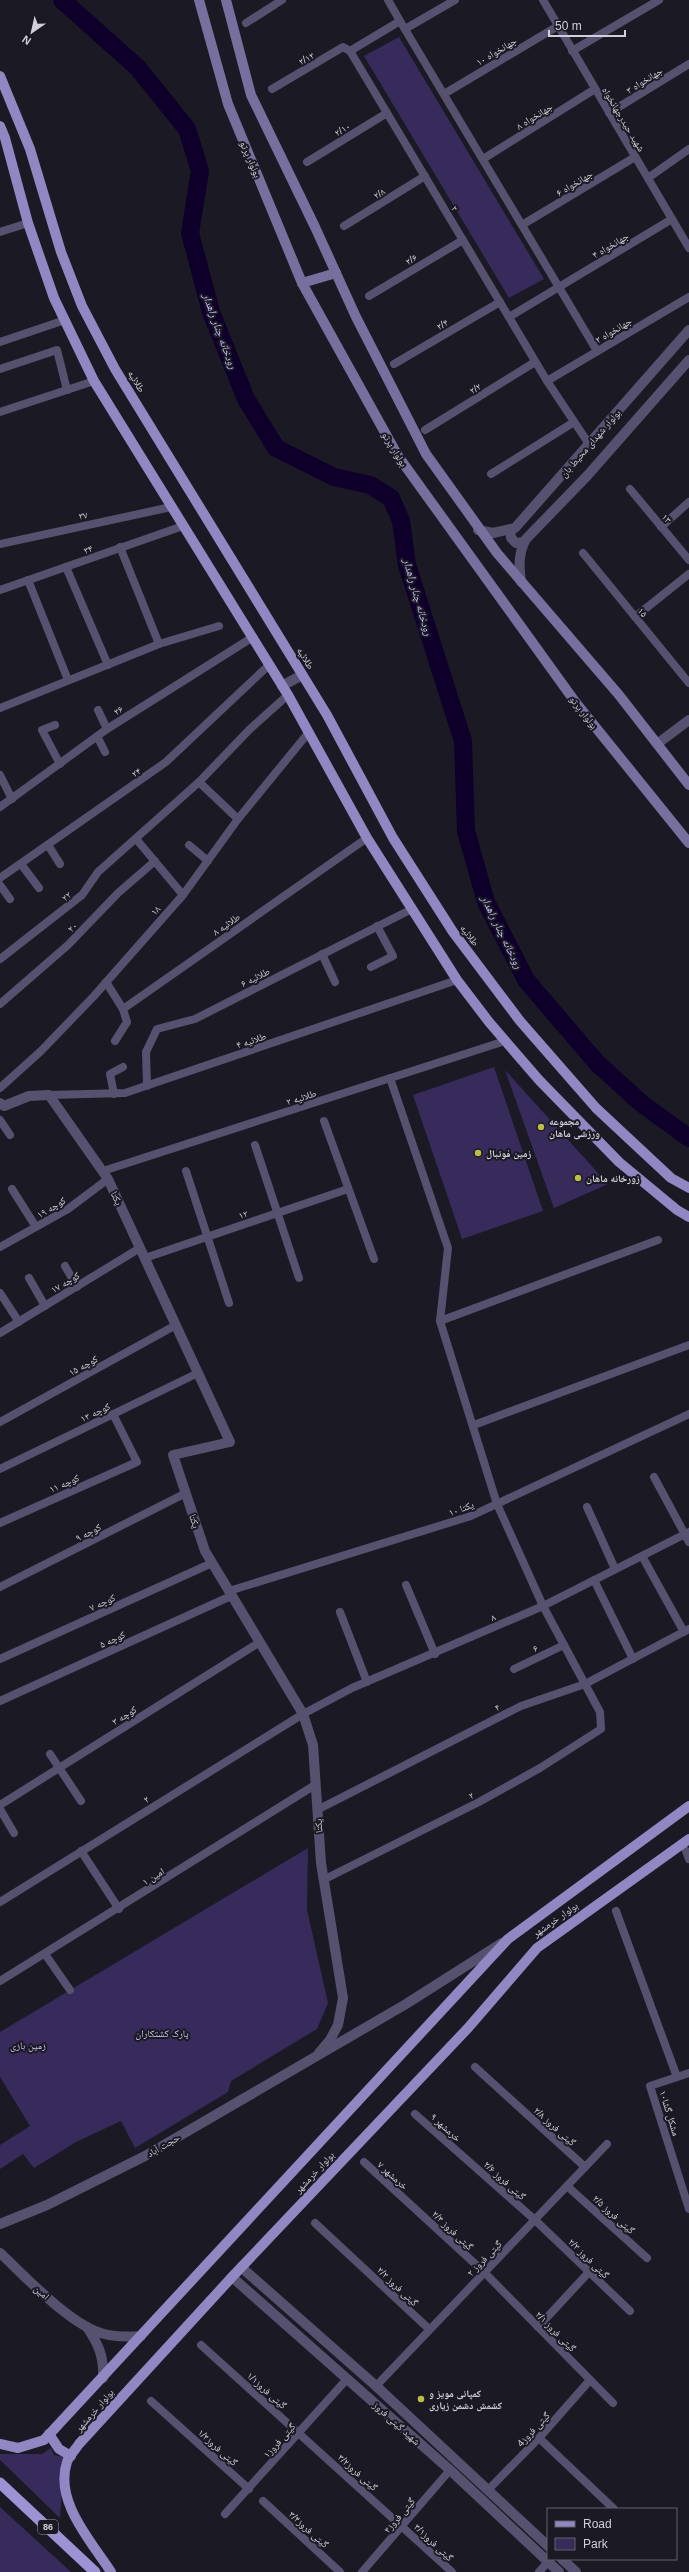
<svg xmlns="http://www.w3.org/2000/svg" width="689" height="2572" font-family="Arial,'Noto Naskh Arabic',sans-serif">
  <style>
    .green { fill: #362b5b }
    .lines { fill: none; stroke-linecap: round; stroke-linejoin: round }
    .river { stroke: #0e002a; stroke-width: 18 }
    .minor { stroke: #56516e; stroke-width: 8 }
    .tertiary { stroke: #56516e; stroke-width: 10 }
    .secondary { stroke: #776f9d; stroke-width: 10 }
    .primary { stroke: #9187c2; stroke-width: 10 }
    .trunk { stroke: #9d92d3; stroke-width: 11 }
    .poi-dot { fill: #bac045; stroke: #1b1924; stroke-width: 1.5 }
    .labels { text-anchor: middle; stroke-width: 4; stroke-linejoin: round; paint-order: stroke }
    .shield { fill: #1b1924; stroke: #9a99a2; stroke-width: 1 }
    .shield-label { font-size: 9px; font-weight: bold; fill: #d1d0d8 }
    .street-label { font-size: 10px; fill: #d1d0d8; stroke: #1b1924 }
    .poi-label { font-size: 10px; font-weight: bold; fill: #d1d0d8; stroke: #1b1924; text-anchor: start }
    .park-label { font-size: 10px; fill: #cfcaf0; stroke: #1b1924 }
    .water-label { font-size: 11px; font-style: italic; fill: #c8bff9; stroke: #1b1924 }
  </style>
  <rect width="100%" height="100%" fill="#1b1924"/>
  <g class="green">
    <path d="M399,37l145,242 -35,19 -145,-242z"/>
    <path d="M494,1067l49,144 -81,28 -49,-144z"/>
    <path d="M505,1070l103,114 -54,24z"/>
    <path d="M308,1848l-1,62 21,93 -11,26 -86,52 -3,11 -93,56 -14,-27 -45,21 -42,26 -11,-14 -23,15v-24l30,-19 -30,-49v-45z"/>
    <path d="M51,2448l3,7 10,2 -4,61 -60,-58v-6h42z"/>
    <path d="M0,2507l71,65h-71z"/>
  </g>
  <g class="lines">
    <path class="river" d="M62,0l76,68 49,61 13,42 -10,62 21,79 35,87 30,49 58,29 36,8 21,13 10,23 6,44 56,176 3,90 20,71 40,78 71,83 44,40 48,35"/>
    <g class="minor">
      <path d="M388,0l12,21 -50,30 197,330 42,63"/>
      <path d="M543,0l146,248"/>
      <path d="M400,21l197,330"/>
      <path d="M246,23l36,-23"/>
      <path d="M405,29l50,-29"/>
      <path d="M572,51l87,-51"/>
      <path d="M272,89l71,-42 7,4"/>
      <path d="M444,94l114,-68"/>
      <path d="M609,113l80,-49"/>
      <path d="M483,159l112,-70"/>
      <path d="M307,162l80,-49"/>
      <path d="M648,178l41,-29"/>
      <path d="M522,225l113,-68"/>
      <path d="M344,226l81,-50"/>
      <path d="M0,232l28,-9"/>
      <path d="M369,296l94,-56"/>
      <path d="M509,317l163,-98"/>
      <path d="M0,342l65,-22"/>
      <path d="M394,364l106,-62"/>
      <path d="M0,369l57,-19 10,40"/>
      <path d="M547,381l142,-84"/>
      <path d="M0,412l94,-31"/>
      <path d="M425,430l110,-68"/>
      <path d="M491,474l83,-52"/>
      <path d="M630,489l59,71"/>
      <path d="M661,527l28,-25"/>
      <path d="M0,544l171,-37"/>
      <path d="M120,547l39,97"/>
      <path d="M583,553l106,130"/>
      <path d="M66,567l42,98"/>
      <path d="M28,580l40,100"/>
      <path d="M0,590l183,-64"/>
      <path d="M635,617l54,-43"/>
      <path d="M0,708l159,-64 60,-18"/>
      <path d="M98,710l9,19"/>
      <path d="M55,725l-13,5 18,34"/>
      <path d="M97,736l8,16"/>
      <path d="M0,775l12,24"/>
      <path d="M199,782l39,37"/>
      <path d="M0,807l107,-78 146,-92"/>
      <path d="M137,840l46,55"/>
      <path d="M48,845l12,19"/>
      <path d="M189,845l19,16"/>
      <path d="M21,864l18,24"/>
      <path d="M0,878l166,-116 103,-97"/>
      <path d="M0,885l10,14"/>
      <path d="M322,954l13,28"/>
      <path d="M0,959l82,-64 16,-23 101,-90 51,-53 38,-34"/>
      <path d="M371,967l22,-11 -16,-30"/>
      <path d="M106,982l17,27 244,-171"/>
      <path d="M0,1004l68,-59 50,-52 37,-32"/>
      <path d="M115,1041l12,-19 -4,-13"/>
      <path d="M147,1086l-1,-34 11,-23 38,-10 217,-110"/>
      <path d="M0,1088l41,-37 53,-55 89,-101 55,-76 71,-87"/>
      <path d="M114,1094l-4,-20 13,-7"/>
      <path d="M49,1095l76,-2 332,-113"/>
      <path d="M0,1120l10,15"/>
      <path d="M324,1121l50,138"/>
      <path d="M255,1145l44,133"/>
      <path d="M103,1171l402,-130"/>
      <path d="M186,1171l43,132"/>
      <path d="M12,1189l24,38"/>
      <path d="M0,1247l68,-38 40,-30"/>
      <path d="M145,1258l203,-69"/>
      <path d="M65,1266l12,21"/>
      <path d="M29,1278l16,28"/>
      <path d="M0,1293l19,29"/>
      <path d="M440,1321l218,-81"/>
      <path d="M0,1333l140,-85"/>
      <path d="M0,1422l176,-97"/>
      <path d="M474,1425l215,-80"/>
      <path d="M0,1469l198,-96"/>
      <path d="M654,1477l35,65"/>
      <path d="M587,1507l28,62"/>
      <path d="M0,1523l137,-61 -24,-48"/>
      <path d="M642,1556l42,76"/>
      <path d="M594,1580l39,79"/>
      <path d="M406,1585l29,69"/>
      <path d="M0,1587l186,-94"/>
      <path d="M229,1591l242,-75 218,-102"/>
      <path d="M340,1612l27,70"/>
      <path d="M0,1659l212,-96"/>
      <path d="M514,1669l50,-24"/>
      <path d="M0,1701l231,-105"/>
      <path d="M50,1754l31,47"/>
      <path d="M0,1805l260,-163"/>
      <path d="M0,1809l14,24"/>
      <path d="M317,1810l204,-104 64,-22 104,-55"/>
      <path d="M81,1851l38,58"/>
      <path d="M686,1851l3,8"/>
      <path d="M323,1880l156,-78 61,-34 61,-39 -1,-17 -57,-106 -46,-102 -57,-183 8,-73 -58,-170"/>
      <path d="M0,1902l303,-188 49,-26 191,-82 146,-74"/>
      <path d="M616,1911l61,166"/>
      <path d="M45,1954l25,36"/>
      <path d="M0,1981l315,-196"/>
      <path d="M475,2067l110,100"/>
      <path d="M689,2073l-39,13 39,123"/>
      <path d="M415,2114l120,106 95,91"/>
      <path d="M364,2162l120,110 129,131"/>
      <path d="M567,2186l80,72"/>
      <path d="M315,2223l114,106"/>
      <path d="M538,2327l51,-55"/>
      <path d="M201,2345l251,227"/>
      <path d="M376,2386l231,-242"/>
      <path d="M151,2401l98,88"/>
      <path d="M539,2438l75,71"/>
      <path d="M489,2489l50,-51 51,-58"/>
      <path d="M263,2501l77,71"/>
      <path d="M225,2514l122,-135"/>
      <path d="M362,2572l88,-102"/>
      <path d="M539,2572l9,-10"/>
    </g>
    <g class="tertiary">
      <path d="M478,530l15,3 22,-5 174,-198"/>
      <path d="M510,530l1,8 5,5 8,-1"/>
      <path d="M521,582c-2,-16 -3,-28 5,-43l61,-63 102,-116"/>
      <path d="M282,686l20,-11"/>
      <path d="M657,744l32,-24"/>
      <path d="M0,1103l4,3 25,-10 20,-1 59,84 122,263 -57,13 32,96 98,163 10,31 8,118 22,135 -5,27 -8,15 -11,13"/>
      <path d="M0,2224l47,-19 98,-49 261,-152 96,-61"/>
      <path d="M0,2253c26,24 71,73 104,81 12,3 25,3 37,2"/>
      <path d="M241,2267l135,119 172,160"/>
      <path d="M232,2277l218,193 109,102"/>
      <path d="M87,2327c12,18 17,30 16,51"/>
      <path d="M562,2559l14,13"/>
    </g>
    <g class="secondary">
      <path d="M199,0l29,104 74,179 96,173 178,247 113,140"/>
      <path d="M226,0l25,95 64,132 41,90 70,137 71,99 122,142 70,90"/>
      <path d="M302,283l34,-10"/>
    </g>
    <g class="primary">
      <path d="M0,76l30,73 31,103 21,54 33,63 212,346 66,123 60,94 67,89 76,87 75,70 18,10"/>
      <path d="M0,126l5,12 23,85 26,75 40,83 194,314 79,143 90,142 32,42 50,58 80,82 58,48 12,7"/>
      <path d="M49,2434l10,15 12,7"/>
      <path d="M0,2444l18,4 26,-8 464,-501 181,-133"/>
      <path d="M111,2572c-20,-31 -57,-71 -44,-110 2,-6 9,-13 12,-18l153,-167 236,-249 69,-80 152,-109"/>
    </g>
    <path class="trunk" d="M0,2483l95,89"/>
  </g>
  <g class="poi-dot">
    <circle cx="541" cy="1127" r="4"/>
    <circle cx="478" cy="1153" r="4"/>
    <circle cx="578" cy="1178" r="4"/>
    <circle cx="421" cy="2399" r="4"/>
  </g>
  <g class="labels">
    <rect class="shield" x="38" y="2520" width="20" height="14" rx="3"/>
    <g class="shield-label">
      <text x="48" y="2530">86</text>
    </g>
    <g class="street-label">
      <text transform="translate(496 51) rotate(-31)" y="4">جهانخواه ۱۰</text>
      <text transform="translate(306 58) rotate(-30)" y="4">۲/۱۲</text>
      <text transform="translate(644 80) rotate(-32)" y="4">جهانخواه ۳</text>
      <text transform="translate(534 116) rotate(-32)" y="4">جهانخواه ۸</text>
      <text transform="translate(624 119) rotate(59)" y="4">شهید حیدرجهانخواه</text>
      <text transform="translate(342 129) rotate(-32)" y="4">۲/۱۰</text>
      <text transform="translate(251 159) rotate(67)" y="4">بولوار پرتو</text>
      <text transform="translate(574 183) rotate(-31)" y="4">جهانخواه ۶</text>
      <text transform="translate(379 193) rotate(-32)" y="4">۲/۸</text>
      <text transform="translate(455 208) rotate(59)" y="4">۲</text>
      <text transform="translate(610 245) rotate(-31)" y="4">جهانخواه ۴</text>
      <text transform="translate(411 259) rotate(-31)" y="4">۲/۶</text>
      <text transform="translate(442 324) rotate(-30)" y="4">۲/۴</text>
      <text transform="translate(613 330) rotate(-31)" y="4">جهانخواه ۲</text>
      <text transform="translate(137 381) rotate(59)" y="4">طلائیه</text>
      <text transform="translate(475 388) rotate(-32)" y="4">۲/۲</text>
      <text transform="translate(590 443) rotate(-49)" y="4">بولوار شهدای محیط بان</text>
      <text transform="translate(395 449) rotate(59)" y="4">بولوار پرتو</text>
      <text transform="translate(83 515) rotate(-12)" y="4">۳۷</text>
      <text transform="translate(667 518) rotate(50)" y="4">۱۳</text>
      <text transform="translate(88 549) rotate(-20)" y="4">۳۴</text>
      <text transform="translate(643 612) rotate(51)" y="4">۱۵</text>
      <text transform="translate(306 658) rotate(59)" y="4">طلائیه</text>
      <text transform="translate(118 710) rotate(-33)" y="4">۲۶</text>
      <text transform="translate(584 712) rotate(52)" y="4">بولوار پرتو</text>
      <text transform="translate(136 772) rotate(-35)" y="4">۲۴</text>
      <text transform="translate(66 896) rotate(-41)" y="4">۲۲</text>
      <text transform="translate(155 910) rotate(-46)" y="4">۱۸</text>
      <text transform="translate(226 924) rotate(-35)" y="4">طلائیه ۸</text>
      <text transform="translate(72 927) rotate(-44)" y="4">۲۰</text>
      <text transform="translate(470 935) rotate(53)" y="4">طلائیه</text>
      <text transform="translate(255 977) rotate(-27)" y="4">طلائیه ۶</text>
      <text transform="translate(251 1040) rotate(-19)" y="4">طلائیه ۴</text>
      <text transform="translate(301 1097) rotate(-18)" y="4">طلائیه ۲</text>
      <text transform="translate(117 1198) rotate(65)" y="4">یکتا</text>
      <text transform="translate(51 1207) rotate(-31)" y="4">کوچه ۱۹</text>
      <text transform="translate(243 1214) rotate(-19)" y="4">۱۲</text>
      <text transform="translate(65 1282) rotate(-31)" y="4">کوچه ۱۷</text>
      <text transform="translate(83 1365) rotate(-29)" y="4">کوچه ۱۵</text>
      <text transform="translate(95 1412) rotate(-26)" y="4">کوچه ۱۳</text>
      <text transform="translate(64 1483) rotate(-24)" y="4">کوچه ۱۱</text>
      <text transform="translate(461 1508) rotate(-20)" y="4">۱۰ یکتا</text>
      <text transform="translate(195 1521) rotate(72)" y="4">یکتا</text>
      <text transform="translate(88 1532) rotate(-27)" y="4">کوچه ۹</text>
      <text transform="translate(102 1602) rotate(-24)" y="4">کوچه ۷</text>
      <text transform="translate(493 1617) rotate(-24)" y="4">۸</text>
      <text transform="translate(112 1639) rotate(-25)" y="4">کوچه ۵</text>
      <text transform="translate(535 1648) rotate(-25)" y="4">۶</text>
      <text transform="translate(497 1707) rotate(-27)" y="4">۴</text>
      <text transform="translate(124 1715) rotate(-32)" y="4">کوچه ۳</text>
      <text transform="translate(471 1795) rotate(-27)" y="4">۲</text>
      <text transform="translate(146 1799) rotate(-32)" y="4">۲</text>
      <text transform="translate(318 1826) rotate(-94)" y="4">یکتا</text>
      <text transform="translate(153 1876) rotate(-32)" y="4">امین ۱</text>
      <text transform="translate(555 1919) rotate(-35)" y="4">بولوار خرمشهر</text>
      <text transform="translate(670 2113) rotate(73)" y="4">مشکل گشا۱۰</text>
      <text transform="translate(555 2126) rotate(42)" y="4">گیتی فروز ۲/۸</text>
      <text transform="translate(446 2127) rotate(42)" y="4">۹ خرمشهر</text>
      <text transform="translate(163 2145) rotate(-30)" y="4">حجت آباد</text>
      <text transform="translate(314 2172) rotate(-47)" y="4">بولوار خرمشهر</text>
      <text transform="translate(393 2175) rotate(42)" y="4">۷ خرمشهر</text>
      <text transform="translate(505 2180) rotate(42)" y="4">گیتی فروز ۲/۶</text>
      <text transform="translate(614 2214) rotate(42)" y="4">گیتی فروز ۲/۵</text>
      <text transform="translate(453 2230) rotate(43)" y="4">گیتی فروز ۲/۴</text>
      <text transform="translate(484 2258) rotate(-46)" y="4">گیتی فروز ۲</text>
      <text transform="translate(589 2258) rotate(44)" y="4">گیتی فروز ۲/۳</text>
      <text transform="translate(398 2286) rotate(43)" y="4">گیتی فروز ۲/۲</text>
      <text transform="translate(42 2292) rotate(42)" y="4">امین</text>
      <text transform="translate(556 2331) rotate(45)" y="4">گیتی فروز ۲/۱</text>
      <text transform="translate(267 2390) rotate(42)" y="4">۱/۱گیتی فروز</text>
      <text transform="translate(94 2410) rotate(-49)" y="4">بولوار خرمشهر</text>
      <text transform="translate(397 2423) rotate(42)" y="4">شهید گیتی فروز</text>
      <text transform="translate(533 2429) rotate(-47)" y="4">گیتی فروز4</text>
      <text transform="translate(279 2440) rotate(-48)" y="4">۱گیتی فروز</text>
      <text transform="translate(218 2447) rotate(42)" y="4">۱/۳گیتی فروز</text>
      <text transform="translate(358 2472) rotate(42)" y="4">۳/۲گیتی فروز</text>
      <text transform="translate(399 2515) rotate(-50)" y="4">۳گیتی فروز</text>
      <text transform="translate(309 2529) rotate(42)" y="4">۳/۴گیتی فروز</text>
      <text transform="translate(434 2542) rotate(43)" y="4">۳/۱گیتی فروز</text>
    </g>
    <g class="poi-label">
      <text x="549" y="1125">مجموعه<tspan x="549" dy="12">ورزشی ماهان</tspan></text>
      <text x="486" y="1157">زمین فوتبال</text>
      <text x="586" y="1182">زورخانه ماهان</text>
      <text x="429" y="2397">کمپانی مویز و<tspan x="429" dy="12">کشمش دشمن زیاری</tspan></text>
    </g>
    <g class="park-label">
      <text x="162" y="2037">پارک کشتکاران</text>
      <text x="28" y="2049">زمین بازی</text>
    </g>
    <g class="water-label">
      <text transform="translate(220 331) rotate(70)" y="4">رودخانه چنار راهدار</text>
      <text transform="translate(418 597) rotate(74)" y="4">رودخانه چنار راهدار</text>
      <text transform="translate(502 932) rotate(64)" y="4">رودخانه چنار راهدار</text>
    </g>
  </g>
  <rect x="547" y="2508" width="130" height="52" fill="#1b1924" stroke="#64626c"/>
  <rect x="555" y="2521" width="20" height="6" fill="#9187c2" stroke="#64626c"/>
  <text x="583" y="2528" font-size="12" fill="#d1d0d8">Road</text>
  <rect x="555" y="2538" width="20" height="12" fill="#362b5b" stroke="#64626c"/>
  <text x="583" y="2548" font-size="12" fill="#d1d0d8">Park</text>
  <g transform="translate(32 32) rotate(214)" stroke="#1b1924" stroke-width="3" paint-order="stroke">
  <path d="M0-3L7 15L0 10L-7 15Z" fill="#d1d0d8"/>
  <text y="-6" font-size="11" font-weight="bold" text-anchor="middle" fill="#d1d0d8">N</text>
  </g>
  <path d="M549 30v6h76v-6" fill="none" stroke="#d1d0d8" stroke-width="2"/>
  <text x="555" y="30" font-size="12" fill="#d1d0d8" stroke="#1b1924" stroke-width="3" paint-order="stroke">50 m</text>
</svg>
